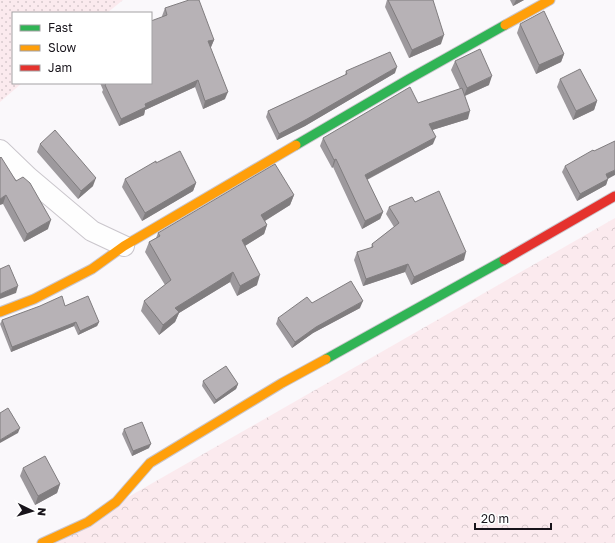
<svg xmlns="http://www.w3.org/2000/svg" width="615" height="543" font-family="'Golos Text',sans-serif">
  <style>
    .grass { fill: url(#grass-dots) }
    .forest { fill: url(#forest-crowns) }
    .lines { fill: none; stroke-linecap: round; stroke-linejoin: round }
    .street-casing { stroke: #cac6cc; stroke-width: 22 }
    .fast-casing { stroke: #cac6cc; stroke-width: 11 }
    .slow-casing { stroke: #cac6cc; stroke-width: 11 }
    .jam-casing { stroke: #cac6cc; stroke-width: 11 }
    .street { stroke: #fefefe; stroke-width: 20 }
    .fast { stroke: #30b455; stroke-width: 9 }
    .slow { stroke: #ff9f0a; stroke-width: 9 }
    .jam { stroke: #e5322d; stroke-width: 9 }
    .wall { fill: #9d999d }
    .shaded-wall { fill: #807d7f }
    .building { fill: #b7b2b6; stroke: #807d7f }
  </style>
  <defs>
    <pattern id="grass-dots" width="8" height="8" patternUnits="userSpaceOnUse"><rect width="8" height="8" fill="#fbeaee"/><path d="M2 2h.1M6 6h.1" fill="none" stroke="#d6c8cc" stroke-width="1.8" stroke-linecap="round"/></pattern>
    <pattern id="forest-crowns" width="20" height="18" patternUnits="userSpaceOnUse"><rect width="20" height="18" fill="#fbeaee"/><path d="M2 6a3 3 0 1 1 6 0M12 15a3 3 0 1 1 6 0" fill="none" stroke="#d6c8cc"/></pattern>
  </defs>
  <rect width="100%" height="100%" fill="#faf8fb"/>
  <path class="grass" d="M0,0h123l-16,13h-94v70h9l-22,19z"/>
  <path class="forest" d="M615,218v325h-567z"/>
  <g class="lines">
    <g class="street-casing">
      <path id="street" d="M0,150l28,27 64,54 32,15"/>
    </g>
    <g class="fast-casing">
      <g id="fast">
        <path d="M296,145l113,-66 96,-54"/>
        <path d="M326,359l178,-99"/>
      </g>
    </g>
    <g class="slow-casing">
      <g id="slow">
        <path d="M505,25l45,-25"/>
        <path d="M0,312l34,-13 58,-30 32,-23 172,-101"/>
        <path d="M42,543l46,-21 28,-20 34,-39 132,-80 44,-24"/>
      </g>
    </g>
    <g class="jam-casing">
      <path id="jam" d="M504,260l111,-64"/>
    </g>
    <use href="#street" class="street"/>
    <use href="#fast" class="fast"/>
    <use href="#slow" class="slow"/>
    <use href="#jam" class="jam"/>
  </g>
  <g class="wall">
    <path d="M387,0h46l8,44 -32,14 -24,-51z"/>
    <path d="M510,0h14l-11,6z"/>
    <path d="M165,8l49,32 -3,7h-1l15,52 -22,10 -8,-22 -50,23 -1,5 -25,11 -17,-34 1,-2 -3,-7h51l11,-66v-1z"/>
    <path d="M520,24l44,30 -3,8 -25,12 -19,-41z"/>
    <path d="M455,61l34,24 -24,11 3,23 -36,11 1,14 -66,36 16,32 -3,7 -18,10 -29,-62 -1,1 -12,-22 3,-8 137,-49 -9,-19z"/>
    <path d="M346,71l49,2 -90,53 -28,14 -11,-23 2,-6 77,-36z"/>
    <path d="M560,79l37,22 -3,9 -21,10 -16,-33z"/>
    <path d="M40,144l53,42 -15,13 -41,-47z"/>
    <path d="M0,158l48,71 -24,13 -21,-38z"/>
    <path d="M156,163l40,20 -3,8 -51,30 -20,-34 3,-8z"/>
    <path d="M565,166l43,13 -2,6 -29,16 -15,-29z"/>
    <path d="M294,195l-4,10 -25,16 2,4 -3,9 -19,12 12,39 -20,11 -7,-14 -51,31 -4,9 -16,13 -18,-24 3,-10 21,-16 -20,-33 4,-10 7,-4 2,-5z"/>
    <path d="M415,202l49,58 -53,25 -6,-13 -42,14 -9,-26 3,-8 14,-4 1,-4 22,-17 -8,-13 3,-7z"/>
    <path d="M312,303l48,5 -47,25 -21,15 -16,-24 2,-6z"/>
    <path d="M65,306l34,16 -2,4 -19,9 -4,-9 -63,26 -11,-28 2,-4z"/>
    <path d="M203,381l35,3 -2,5 -22,15 -12,-18z"/>
    <path d="M124,429l25,19 -17,8 -10,-22z"/>
    <path d="M23,468l37,16 -3,9 -22,12 -15,-29z"/>
  </g>
  <g class="shaded-wall">
    <path d="M516,0h8l-11,6z"/>
    <path d="M444,35l-3,9 -32,14 3,-8z"/>
    <path d="M214,40l-3,7 -6,2 3,-8z"/>
    <path d="M564,54l-3,8 -25,12 3,-9z"/>
    <path d="M397,67l-2,6 -90,53 -28,14 2,-6z"/>
    <path d="M492,76l-3,9 -25,11 3,-8z"/>
    <path d="M198,80l-3,7 -50,23 -1,5 -25,11 2,-7 24,-15z"/>
    <path d="M228,92l-3,7 -22,10 2,-8z"/>
    <path d="M597,101l-3,9 -21,10 3,-9z"/>
    <path d="M470,111l-2,8 -42,13 3,-8z"/>
    <path d="M436,137l-3,7 -71,38 3,-7z"/>
    <path d="M336,159l-3,8 -1,1 2,-8z"/>
    <path d="M615,170v5l-11,6 2,-7z"/>
    <path d="M96,178l-3,8 -15,13 3,-8z"/>
    <path d="M608,179l-2,6 -29,16 3,-7z"/>
    <path d="M196,183l-3,8 -51,30 3,-8z"/>
    <path d="M6,195l-3,9 -3,1v-6z"/>
    <path d="M294,195l-4,10 -32,20 3,-10z"/>
    <path d="M383,212l-3,7 -18,10 3,-8z"/>
    <path d="M51,220l-3,9 -24,13 3,-8z"/>
    <path d="M267,225l-3,9 -26,16 4,-10z"/>
    <path d="M466,252l-2,8 -53,25 3,-8z"/>
    <path d="M408,264l-3,8 -42,14 3,-7z"/>
    <path d="M233,272l-3,10 -51,31 -4,9 -16,13 4,-10 12,-17z"/>
    <path d="M260,275l-3,10 -20,11 3,-10z"/>
    <path d="M18,286l-2,7 -16,6v-5z"/>
    <path d="M363,301l-3,7 -47,25 -21,15 3,-6 21,-15z"/>
    <path d="M76,322l-2,4 -63,26 1,-5z"/>
    <path d="M99,322l-2,4 -19,9 2,-4z"/>
    <path d="M238,384l-2,5 -22,15 2,-4z"/>
    <path d="M20,428l-2,5 -18,10v-3z"/>
    <path d="M151,444l-2,4 -17,8 1,-5z"/>
    <path d="M60,484l-3,9 -22,12 3,-9z"/>
  </g>
  <g class="building">
    <path d="M189,0h10l15,40 -6,1 20,51 -23,9 -7,-21 -53,24 1,3 -25,12 -16,-34 1,-1v-1h45v-62l16,-6 -2,-7z"/>
    <path d="M388,0h45l11,35 -32,15z"/>
    <path d="M544,11l20,43 -25,11 -19,-41z"/>
    <path d="M480,49l12,27 -25,12 -12,-27z"/>
    <path d="M390,52l7,15 -90,52 -28,15 -11,-23 79,-37 -1,-3z"/>
    <path d="M580,69l17,32 -21,10 -16,-32z"/>
    <path d="M410,87l8,16 44,-15 8,23 -41,13 7,13 -71,38 18,37 -18,9 -29,-62 -2,1 -11,-22z"/>
    <path d="M55,130l41,48 -15,13 -41,-47z"/>
    <path d="M615,141v29l-9,4 2,5 -28,15 -15,-28 28,-16 1,1z"/>
    <path d="M180,151l16,32 -51,30 -20,-34 31,-18v2z"/>
    <path d="M1,157l15,24 7,-4 7,6 21,37 -24,14 -21,-39 -6,4v-41z"/>
    <path d="M275,164l19,31 -33,20 6,10 -25,15 18,35 -20,11 -7,-14 -58,36 4,4 -16,13 -19,-24 27,-21 -22,-38 11,-6 -2,-3z"/>
    <path d="M439,191l27,61 -52,25 -6,-13 -42,15 -9,-27 16,-5 -1,-3 27,-21 -10,-16 23,-10 3,5z"/>
    <path d="M9,265l9,21 -18,8v-25z"/>
    <path d="M351,281l12,20 -47,26 -21,15 -17,-24 29,-21 5,6z"/>
    <path d="M62,296l3,10 23,-10 11,26 -19,9 -4,-9 -64,25 -10,-27 38,-14z"/>
    <path d="M226,366l12,18 -22,16 -13,-19z"/>
    <path d="M8,408l12,20 -20,12v-27z"/>
    <path d="M142,422l9,22 -18,7 -9,-22z"/>
    <path d="M45,456l15,28 -22,12 -15,-28z"/>
  </g>
  <rect x="12" y="12" width="140" height="72" fill="#ffffff" stroke="#a3a1a4"/>
  <rect x="20" y="25" width="20" height="6" fill="#30b455" stroke="#a3a1a4"/>
  <text x="48" y="32" font-size="12" fill="#18141b">Fast</text>
  <rect x="20" y="45" width="20" height="6" fill="#ff9f0a" stroke="#a3a1a4"/>
  <text x="48" y="52" font-size="12" fill="#18141b">Slow</text>
  <rect x="20" y="65" width="20" height="6" fill="#e5322d" stroke="#a3a1a4"/>
  <text x="48" y="72" font-size="12" fill="#18141b">Jam</text>
  <g transform="translate(32 511) rotate(95)" stroke="#ffffff" stroke-width="3" paint-order="stroke">
  <path d="M0-3L7 15L0 10L-7 15Z" fill="#18141b"/>
  <text y="-6" font-size="11" font-weight="bold" text-anchor="middle" fill="#18141b">N</text>
  </g>
  <path d="M475 523v6h76v-6" fill="none" stroke="#18141b" stroke-width="2"/>
  <text x="481" y="523" font-size="12" fill="#18141b" stroke="#ffffff" stroke-width="3" paint-order="stroke">20 m</text>
</svg>
